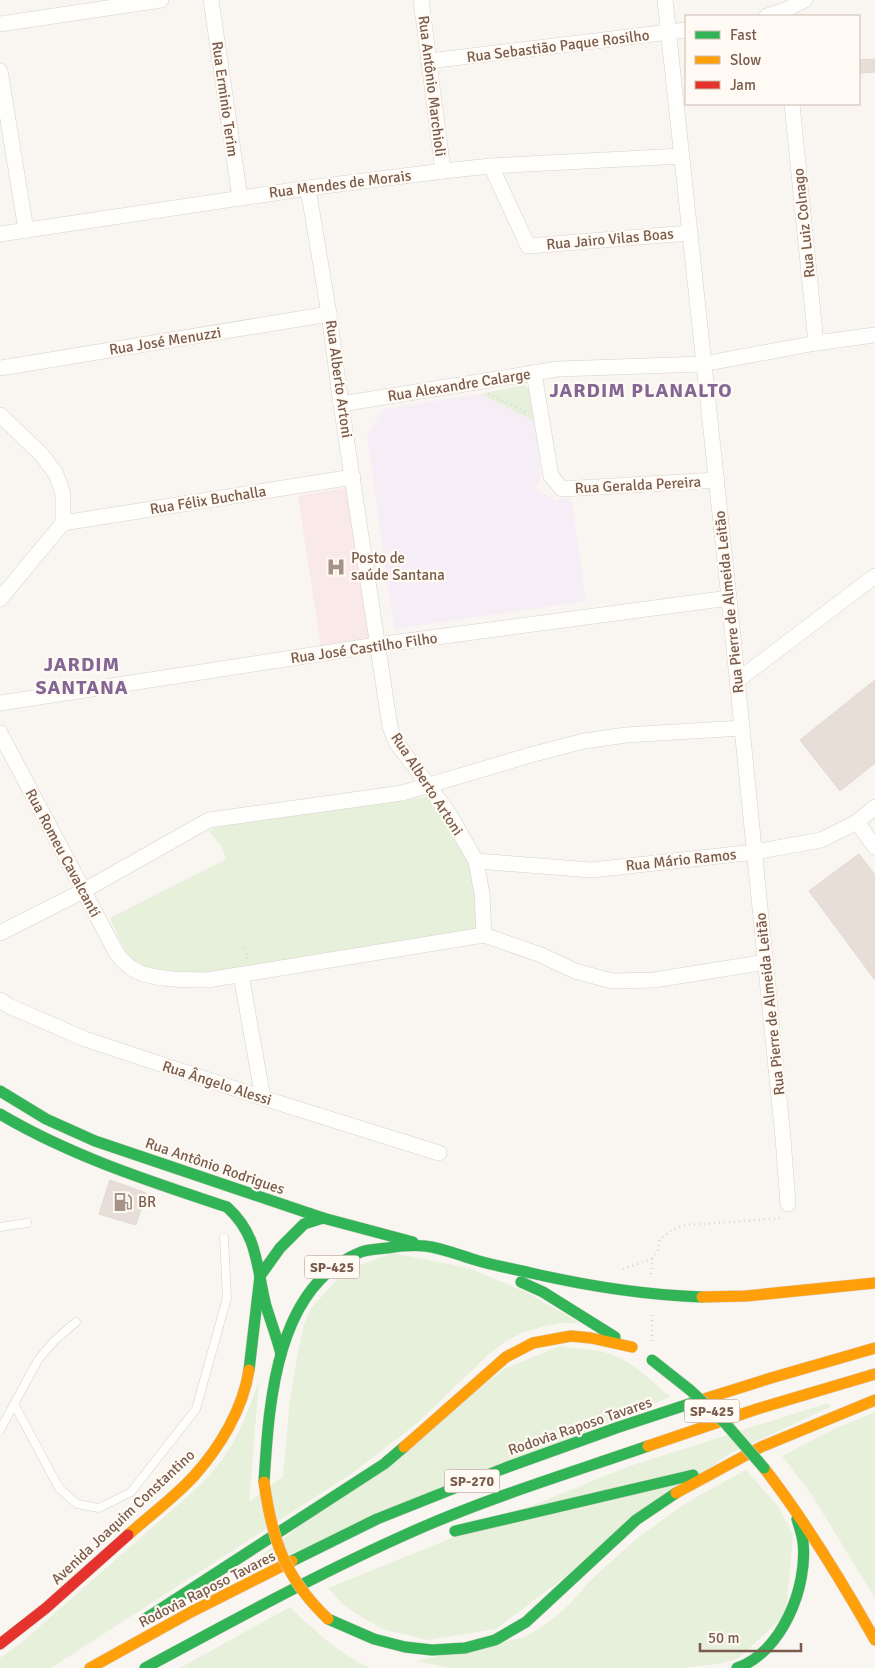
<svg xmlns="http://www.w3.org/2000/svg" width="875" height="1668" font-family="Signika,sans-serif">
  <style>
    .education { fill: #f6eef6 }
    .medical { fill: #fae9e9 }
    .green { fill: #e7f0db }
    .building { fill: #e6ded7; stroke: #e2d8d2 }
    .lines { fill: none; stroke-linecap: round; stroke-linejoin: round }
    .lane-casing { stroke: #d7d1cb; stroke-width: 9 }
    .street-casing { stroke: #d7d1cb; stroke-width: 16 }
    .fast-casing { stroke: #d9d2cb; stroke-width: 12 }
    .slow-casing { stroke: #d9d2cb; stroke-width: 12 }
    .jam-casing { stroke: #d9d2cb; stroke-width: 12 }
    .path { stroke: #dcd5d0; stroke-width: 2.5; stroke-dasharray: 1 4; stroke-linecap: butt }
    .lane { stroke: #fefefd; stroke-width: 8 }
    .street { stroke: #fefefd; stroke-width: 15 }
    .fast { stroke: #30b455; stroke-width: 11 }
    .slow { stroke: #ff9f0a; stroke-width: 11 }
    .jam { stroke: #e5322d; stroke-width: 11 }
    .fast-bridge-casing { stroke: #dad1cc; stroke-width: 12; stroke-linecap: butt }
    .slow-bridge-casing { stroke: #dad1cc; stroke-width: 12; stroke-linecap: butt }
    .fast-bridge { stroke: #30b455; stroke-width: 11 }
    .slow-bridge { stroke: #ff9f0a; stroke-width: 11 }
    .labels { text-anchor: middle; stroke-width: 4.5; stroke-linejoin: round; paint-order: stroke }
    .shield { fill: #fffaf3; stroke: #a28b7f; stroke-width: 1 }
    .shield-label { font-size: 14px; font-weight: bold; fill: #7a5c4d }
    .street-label { font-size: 15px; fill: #7a5c4d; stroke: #fffaf3 }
    .poi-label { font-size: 15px; fill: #7a5c4d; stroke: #fffaf3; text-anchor: start }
    .district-label { font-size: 20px; font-weight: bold; letter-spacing: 1px; fill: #846695; stroke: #fffaf3 }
  </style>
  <rect width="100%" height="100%" fill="#f9f5f0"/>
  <path class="education" d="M480,394l54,27 7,55 -6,12 20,12 15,-2 2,5 14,98 -192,28 -27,-194 16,-26z"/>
  <path class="medical" d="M350,487l23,152 -52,8 -23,-151z"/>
  <g class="green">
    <path d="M525,385l4,4 5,32 -54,-27z"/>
    <path d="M427,797l5,2 6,6 32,60 8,31 -2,30 -3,4 -261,43c-25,1 -68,2 -85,-20 -7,-10 -12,-24 -17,-35l116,-59 -5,-13 -12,-15 13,-7z"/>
    <path d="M392,1253l77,15 57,24 54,31h-20l-19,4 -19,6 -17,9 -16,12 -72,69 -63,49 -303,196h-51v-10l22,-16 166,-146c8,-8 18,-16 25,-25 23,-27 35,-57 46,-91l-10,122 34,-26 7,-77 6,-36 8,-39 7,-16 34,-37z"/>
    <path d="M560,1346c16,3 35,3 50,8 23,7 42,28 60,43l-438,181 274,-210z"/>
    <path d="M828,1403l2,4 -103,48 -231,174 -68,11 -45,-11 -20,-11 -19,-13 -16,-17 302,-122z"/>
    <path d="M875,1412v186l-65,-106 -28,-36 54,-28z"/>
    <path d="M746,1470l32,36 15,29 -7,79 -47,44 -15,5 -40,5h-233l-35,-7 109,-24 24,-15 21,-18 18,-21 48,-44 53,-38z"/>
    <path d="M290,1607c24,23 49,47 80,61h-190z"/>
  </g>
  <g class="building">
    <path d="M875,59v13l-16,1v-13z"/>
    <path d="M875,680v83l-35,28 -40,-51z"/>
    <path d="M859,854l16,21v105l-66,-89z"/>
    <path d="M110,1180l36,13 -10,32 -37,-11z"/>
  </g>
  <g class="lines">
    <g class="lane-casing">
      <g id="lane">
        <path d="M0,1227l27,-4"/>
        <path d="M14,1404l45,84 18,16 22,4 32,-16 65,-83 31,-111 -3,-60"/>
        <path d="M0,1430l38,-70 16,-19 22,-19"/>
      </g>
    </g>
    <g class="street-casing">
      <g id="street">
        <path d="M211,0l29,198"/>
        <path d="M421,0l22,171"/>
        <path d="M665,0l64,598 54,540 5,66"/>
        <path d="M767,16l16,-5 22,-11"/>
        <path d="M0,24l161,-24"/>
        <path d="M429,61l257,-31"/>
        <path d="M0,71l26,159"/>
        <path d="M792,104l24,239"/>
        <path d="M491,166l37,80 161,-13"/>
        <path d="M308,188l21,126 12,90 49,323 6,15 52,70 28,49 6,33 2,41"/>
        <path d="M0,234l308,-46 135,-17 48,-5 191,-10"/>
        <path d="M0,368l329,-54"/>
        <path d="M534,373l17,103 11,13 155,-9"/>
        <path d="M341,404l217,-35 145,-5 113,-21 59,-8"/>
        <path d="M0,415l42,40 14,19 7,20v29l-63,76"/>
        <path d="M63,523l290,-46"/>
        <path d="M738,680l137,-104"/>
        <path d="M0,703l377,-58 352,-47"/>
        <path d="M0,733l117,221c4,5 9,10 14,14 17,12 56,12 76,12l277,-45 57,20 34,16 37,10 42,-1 112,-18"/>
        <path d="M857,822l18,25"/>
        <path d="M476,861l116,9 163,-18 66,-12 36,-18 18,-15"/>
        <path d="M0,933l83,-42 126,-71 193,-27 132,-39 50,-13 42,-6 116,-7"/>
        <path d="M241,975l22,123"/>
        <path d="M0,1000l9,6 76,33 178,59 176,55"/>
      </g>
    </g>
    <g class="fast-casing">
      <g id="fast">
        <path d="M0,1091l46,28 49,22 228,77 90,24"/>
        <path d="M0,1114c71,42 149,67 227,93 32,29 29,60 39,99 5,16 11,32 15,48"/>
        <path d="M521,1282l22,10 72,45"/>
        <path d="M249,1370l11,-94 20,-28 24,-24 19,-6"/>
        <path d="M264,1482c5,-79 11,-196 97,-230 8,-3 18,-3 26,-4 12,-2 25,-3 38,-2 18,2 36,10 54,15 17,5 35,8 52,12 56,13 113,22 171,24"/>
        <path d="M455,1531l238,-56"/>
        <path d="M292,1561l85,-42 128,-51 111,-40 85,-28"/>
        <path d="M145,1619l239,-155 20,-17"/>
        <path d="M328,1619l46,20 31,8 27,3 33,-2 30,-8 31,-18 110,-102 40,-27"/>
        <path d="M145,1668c89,-48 178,-97 271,-138 75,-33 154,-57 232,-84"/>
        <path d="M737,1668c45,-16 71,-81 66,-126 -1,-8 -4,-16 -6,-23"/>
      </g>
    </g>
    <g class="slow-casing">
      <g id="slow">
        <path d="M702,1297l44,-1 129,-13"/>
        <path d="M701,1400l70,-22 104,-30"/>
        <path d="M648,1446l109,-37 118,-35"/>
        <path d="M404,1447l102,-90 27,-14 38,-7 20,2 41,9"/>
        <path d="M764,1468c42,54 77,112 111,172"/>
        <path d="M676,1493l85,-46 114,-47"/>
        <path d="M128,1535c21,-19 48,-39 66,-59 26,-29 49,-67 55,-106"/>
        <path d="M90,1668l101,-56 101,-51"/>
      </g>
    </g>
    <g class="jam-casing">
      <path id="jam" d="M0,1644l46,-36 82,-73"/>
    </g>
    <g class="path">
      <path d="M488,394l38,18"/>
      <path d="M245,948l2,11"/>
      <path d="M623,1269l29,-10"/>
      <path d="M651,1274l1,-15 6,-9 2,-11 13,-10 14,-4 94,-7 2,-2"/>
      <path d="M652,1341v-27"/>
    </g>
    <use href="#lane" class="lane"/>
    <use href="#street" class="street"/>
    <use href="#fast" class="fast"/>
    <use href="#slow" class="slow"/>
    <use href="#jam" class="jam"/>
    <g class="fast-bridge-casing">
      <path id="fast-bridge" d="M652,1360l38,30 35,33 39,45"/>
    </g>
    <g class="slow-bridge-casing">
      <path id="slow-bridge" d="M264,1482c8,58 21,96 64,137"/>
    </g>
    <use href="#fast-bridge" class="fast-bridge"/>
    <use href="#slow-bridge" class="slow-bridge"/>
  </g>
  <defs>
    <g id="hospital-bare" transform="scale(1.5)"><path d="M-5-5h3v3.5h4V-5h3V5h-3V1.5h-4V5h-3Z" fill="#a69286" stroke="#fffaf3" stroke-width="2.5" paint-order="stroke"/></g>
    <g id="fuel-bare" transform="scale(1.5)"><path d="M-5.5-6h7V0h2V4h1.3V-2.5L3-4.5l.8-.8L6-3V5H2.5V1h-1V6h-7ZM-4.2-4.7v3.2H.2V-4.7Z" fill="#a69286" stroke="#fffaf3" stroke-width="2.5" paint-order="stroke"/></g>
  </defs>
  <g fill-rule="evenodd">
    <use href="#hospital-bare" x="336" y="567"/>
    <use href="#fuel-bare" x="123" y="1202"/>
  </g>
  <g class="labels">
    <g class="shield">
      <rect x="304.5" y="1255.5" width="55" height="23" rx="4"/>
      <rect x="684.5" y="1399.5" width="55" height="23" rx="4"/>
      <rect x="444.5" y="1469.5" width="55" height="23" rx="4"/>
    </g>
    <g class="shield-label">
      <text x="332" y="1272">SP-425</text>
      <text x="712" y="1416">SP-425</text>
      <text x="472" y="1486">SP-270</text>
    </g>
    <g class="street-label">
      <text transform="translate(558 46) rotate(-7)" y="5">Rua Sebastião Paque Rosilho</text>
      <text transform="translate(432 86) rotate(83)" y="5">Rua Antônio Marchioli</text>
      <text transform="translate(225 99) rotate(82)" y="5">Rua Erminio Terim</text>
      <text transform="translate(340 184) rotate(-7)" y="5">Rua Mendes de Morais</text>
      <text transform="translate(804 223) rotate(-96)" y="5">Rua Luiz Colnago</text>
      <text transform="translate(610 239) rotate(-5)" y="5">Rua Jairo Vilas Boas</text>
      <text transform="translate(165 341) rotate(-9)" y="5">Rua José Menuzzi</text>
      <text transform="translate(339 379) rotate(82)" y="5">Rua Alberto Artoni</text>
      <text transform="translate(459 385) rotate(-9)" y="5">Rua Alexandre Calarge</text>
      <text transform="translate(638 485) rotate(-3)" y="5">Rua Geralda Pereira</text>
      <text transform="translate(208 500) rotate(-9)" y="5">Rua Félix Buchalla</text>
      <text transform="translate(729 602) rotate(-96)" y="5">Rua Pierre de Almeida Leitão</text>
      <text transform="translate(364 648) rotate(-8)" y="5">Rua José Castilho Filho</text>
      <text transform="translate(427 784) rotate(57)" y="5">Rua Alberto Artoni</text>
      <text transform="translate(63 853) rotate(62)" y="5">Rua Romeu Cavalcanti</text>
      <text transform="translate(681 860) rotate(-6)" y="5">Rua Mário Ramos</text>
      <text transform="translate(770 1004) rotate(-96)" y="5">Rua Pierre de Almeida Leitão</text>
      <text transform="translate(217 1083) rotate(18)" y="5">Rua Ângelo Alessi</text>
      <text transform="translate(215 1166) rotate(19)" y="5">Rua Antônio Rodrigues</text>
      <text transform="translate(580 1426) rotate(-19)" y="5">Rodovia Raposo Tavares</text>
      <text transform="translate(123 1517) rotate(-43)" y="5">Avenida Joaquim Constantino</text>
      <text transform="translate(207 1589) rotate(-27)" y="5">Rodovia Raposo Tavares</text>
    </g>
    <g class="poi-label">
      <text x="351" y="563">Posto de<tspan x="351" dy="17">saúde Santana</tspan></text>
      <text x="138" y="1207">BR</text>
    </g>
    <g class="district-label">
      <text x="641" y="397">JARDIM PLANALTO</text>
      <text x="82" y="671">JARDIM<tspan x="82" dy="23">SANTANA</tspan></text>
    </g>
  </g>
  <rect x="685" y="15" width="175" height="90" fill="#fffaf3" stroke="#cabbb1"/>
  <rect x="695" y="31" width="25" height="8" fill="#30b455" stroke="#cabbb1"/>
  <text x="730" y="40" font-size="15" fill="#7a5c4d">Fast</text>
  <rect x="695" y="56" width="25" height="8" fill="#ff9f0a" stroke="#cabbb1"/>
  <text x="730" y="65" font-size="15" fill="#7a5c4d">Slow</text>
  <rect x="695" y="81" width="25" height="8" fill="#e5322d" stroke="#cabbb1"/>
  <text x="730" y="90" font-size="15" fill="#7a5c4d">Jam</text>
  <path d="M700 1643v8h101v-8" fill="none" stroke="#7a5c4d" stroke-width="2.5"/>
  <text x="708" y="1643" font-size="15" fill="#7a5c4d" stroke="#fffaf3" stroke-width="4" paint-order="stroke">50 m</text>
</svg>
